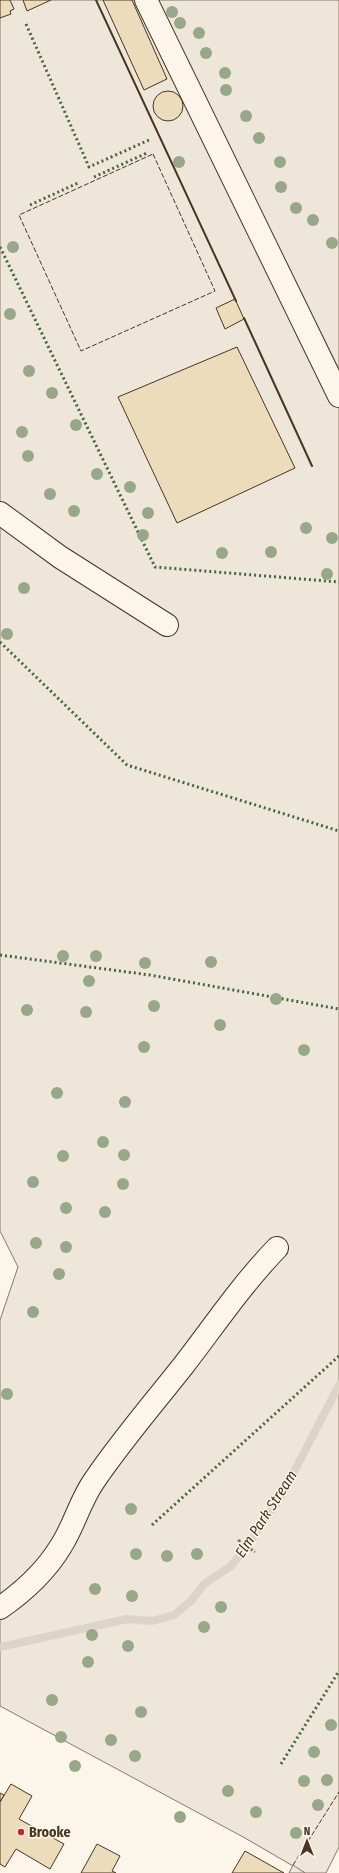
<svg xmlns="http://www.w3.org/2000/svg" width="339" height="1873" font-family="'Fira Sans Condensed',sans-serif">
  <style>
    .green { fill: #ede6d9; stroke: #887966 }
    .parking { fill: #ede7d9; stroke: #887966 }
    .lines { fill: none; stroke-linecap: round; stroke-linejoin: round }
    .stream { stroke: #dcd4c6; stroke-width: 8 }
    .building { fill: #ecdcbc; stroke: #4a3520 }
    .minor-casing { stroke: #4a3520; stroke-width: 24 }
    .path { stroke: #7f6f5c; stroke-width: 2.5; stroke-dasharray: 3 2; stroke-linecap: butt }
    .minor { stroke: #fbf6e9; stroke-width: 22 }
    .hedge { stroke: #436837; stroke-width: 3; stroke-dasharray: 2 3; stroke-linecap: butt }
    .fence { stroke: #4a3520; stroke-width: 1; stroke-dasharray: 5 2; stroke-linecap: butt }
    .wall { stroke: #4a3520; stroke-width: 2 }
    .tree { fill: #96a887 }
    .poi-dot { fill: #c62828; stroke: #fbf6e9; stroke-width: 1.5 }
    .labels { text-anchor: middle; stroke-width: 3; stroke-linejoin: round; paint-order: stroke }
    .poi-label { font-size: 14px; font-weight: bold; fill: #4a3520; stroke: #fbf6e9; text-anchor: start }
    .water-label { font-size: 15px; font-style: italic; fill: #4a3520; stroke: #fbf6e9 }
  </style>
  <rect width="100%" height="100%" fill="#fbf6e9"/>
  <path class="green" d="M0,0h339v1847l-13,26h-21l-60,-35 -245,-132v-386l18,-53 -18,-36z"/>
  <path class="parking" d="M293,1865l12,8h-16z"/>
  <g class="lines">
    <path class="stream" d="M0,1647l127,-28 25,2 22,-6 18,-15 12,-16 27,-18 17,-21 35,-52 56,-108"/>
  </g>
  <g class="building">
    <path d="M0,0h10l4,9 -4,2 1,3 -11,4z"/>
    <path d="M23,0h28l-24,11z"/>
    <path d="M103,0h29l35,79 -23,11z"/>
    <circle cx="168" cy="106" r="15"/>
    <path d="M235,299l9,20 -19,10 -9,-21z"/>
    <path d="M237,347l58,121 -118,55 -59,-126z"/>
    <path d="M11,1784l21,12 -13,23 45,25 -14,25 -34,-20 -11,18 -5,-3v-62z"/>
    <path d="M0,1793l4,2 -4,7z"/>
    <path d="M97,1844l23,12 -8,15 4,2h-35z"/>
    <path d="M245,1851l39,22h-52z"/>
  </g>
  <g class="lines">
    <g class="minor-casing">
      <g id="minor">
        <path d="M146,0l193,396"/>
        <path d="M0,513l60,44 107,68"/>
        <path d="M0,1608c23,-16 46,-37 61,-62 13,-20 19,-45 33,-65 27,-40 59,-77 89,-115 31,-40 59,-82 94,-118"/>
      </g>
    </g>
    <path class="path" d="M238,1540l17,12"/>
    <use href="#minor" class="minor"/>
    <g class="hedge">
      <path d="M26,24l63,143 60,-27"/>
      <path d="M94,177l53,-24"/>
      <path d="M30,205l48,-22"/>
      <path d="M0,247l155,320 184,15"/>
      <path d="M0,642l127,123 212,66"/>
      <path d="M0,955l150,20 189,34"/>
      <path d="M152,1525l187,-169"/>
      <path d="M281,1764l58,-93"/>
    </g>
    <g class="fence">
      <path d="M153,154l62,137 -134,60 -62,-136z"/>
      <path d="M293,1865l46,-73"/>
    </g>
    <g class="wall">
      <path d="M96,0l140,301"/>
      <path d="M244,318l68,148"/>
    </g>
  </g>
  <g class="tree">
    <circle cx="172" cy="12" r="6"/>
    <circle cx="180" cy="23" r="6"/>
    <circle cx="199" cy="33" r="6"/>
    <circle cx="206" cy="53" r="6"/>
    <circle cx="225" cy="73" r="6"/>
    <circle cx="226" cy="90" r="6"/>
    <circle cx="246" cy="116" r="6"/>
    <circle cx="259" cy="138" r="6"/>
    <circle cx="179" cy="162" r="6"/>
    <circle cx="280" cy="162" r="6"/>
    <circle cx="281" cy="187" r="6"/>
    <circle cx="296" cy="208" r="6"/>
    <circle cx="313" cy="220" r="6"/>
    <circle cx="332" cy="243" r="6"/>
    <circle cx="13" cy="247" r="6"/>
    <circle cx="10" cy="314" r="6"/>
    <circle cx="29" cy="371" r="6"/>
    <circle cx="52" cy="393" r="6"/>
    <circle cx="76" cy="425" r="6"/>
    <circle cx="22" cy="432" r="6"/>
    <circle cx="28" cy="456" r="6"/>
    <circle cx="97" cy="474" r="6"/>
    <circle cx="130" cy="487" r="6"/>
    <circle cx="50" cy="494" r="6"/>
    <circle cx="74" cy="511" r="6"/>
    <circle cx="148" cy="513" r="6"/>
    <circle cx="306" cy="528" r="6"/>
    <circle cx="143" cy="535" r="6"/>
    <circle cx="332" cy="538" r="6"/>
    <circle cx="271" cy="552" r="6"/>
    <circle cx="222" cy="553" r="6"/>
    <circle cx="327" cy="574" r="6"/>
    <circle cx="24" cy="588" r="6"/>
    <circle cx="7" cy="634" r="6"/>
    <circle cx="63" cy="956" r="6"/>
    <circle cx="96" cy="956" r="6"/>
    <circle cx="211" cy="962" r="6"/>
    <circle cx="145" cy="963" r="6"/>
    <circle cx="89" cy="981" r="6"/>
    <circle cx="276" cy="999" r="6"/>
    <circle cx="154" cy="1006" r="6"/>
    <circle cx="27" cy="1010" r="6"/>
    <circle cx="86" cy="1012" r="6"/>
    <circle cx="220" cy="1025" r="6"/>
    <circle cx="144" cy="1047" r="6"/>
    <circle cx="304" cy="1050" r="6"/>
    <circle cx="57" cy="1093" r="6"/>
    <circle cx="125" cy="1102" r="6"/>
    <circle cx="103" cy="1142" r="6"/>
    <circle cx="124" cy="1155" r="6"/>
    <circle cx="63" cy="1156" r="6"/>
    <circle cx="33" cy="1182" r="6"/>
    <circle cx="123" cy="1184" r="6"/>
    <circle cx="66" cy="1208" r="6"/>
    <circle cx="105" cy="1212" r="6"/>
    <circle cx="36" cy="1243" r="6"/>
    <circle cx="66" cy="1247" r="6"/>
    <circle cx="59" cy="1274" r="6"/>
    <circle cx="33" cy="1312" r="6"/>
    <circle cx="7" cy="1394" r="6"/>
    <circle cx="131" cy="1509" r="6"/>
    <circle cx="136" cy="1554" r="6"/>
    <circle cx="197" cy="1554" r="6"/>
    <circle cx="167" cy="1556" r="6"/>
    <circle cx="95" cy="1589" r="6"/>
    <circle cx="132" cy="1596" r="6"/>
    <circle cx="221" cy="1607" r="6"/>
    <circle cx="204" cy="1627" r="6"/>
    <circle cx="92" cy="1635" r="6"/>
    <circle cx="128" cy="1646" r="6"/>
    <circle cx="88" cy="1662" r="6"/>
    <circle cx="52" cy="1700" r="6"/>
    <circle cx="141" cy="1712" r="6"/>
    <circle cx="331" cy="1725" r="6"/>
    <circle cx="61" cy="1737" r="6"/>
    <circle cx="111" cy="1740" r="6"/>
    <circle cx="314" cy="1752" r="6"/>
    <circle cx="135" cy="1756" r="6"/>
    <circle cx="75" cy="1766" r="6"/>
    <circle cx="327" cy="1780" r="6"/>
    <circle cx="304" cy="1781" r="6"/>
    <circle cx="228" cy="1791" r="6"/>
    <circle cx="318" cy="1805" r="6"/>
    <circle cx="256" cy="1812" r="6"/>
    <circle cx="180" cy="1817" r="6"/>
    <circle cx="296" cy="1833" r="6"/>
  </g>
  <circle class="poi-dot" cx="21" cy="1832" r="4"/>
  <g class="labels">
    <g class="poi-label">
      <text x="29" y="1837">Brooke</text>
    </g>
    <g class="water-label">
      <text transform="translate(266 1514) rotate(-57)" y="5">Elm Park Stream</text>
    </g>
  </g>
  <g transform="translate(307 1841)" stroke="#fbf6e9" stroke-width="3" paint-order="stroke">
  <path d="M0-3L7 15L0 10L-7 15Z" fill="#4a3520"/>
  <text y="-6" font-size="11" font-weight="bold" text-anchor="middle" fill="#4a3520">N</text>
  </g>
</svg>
